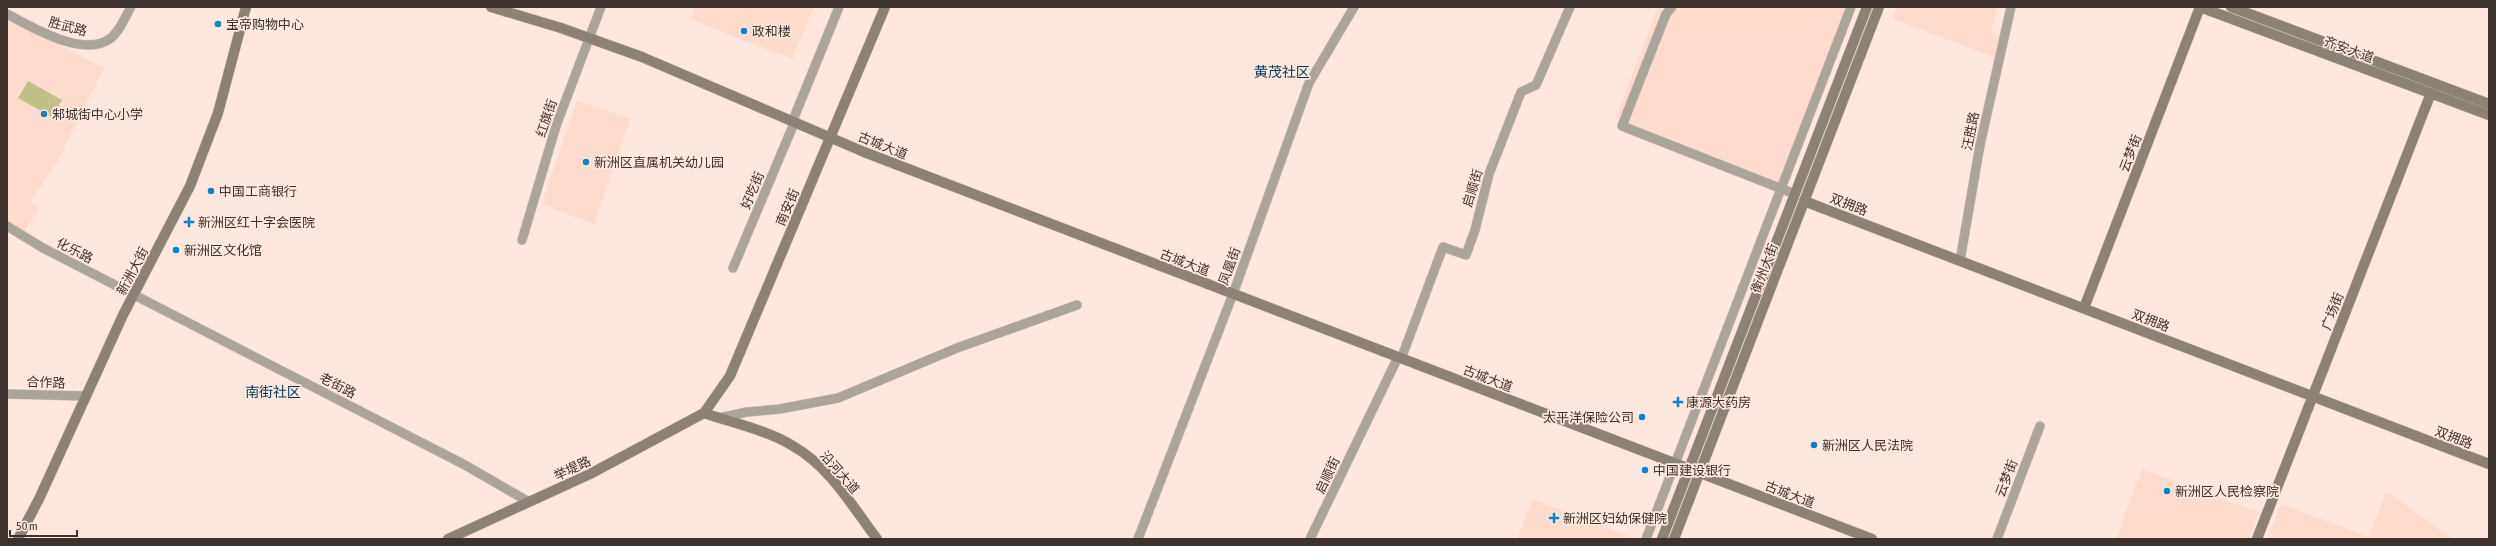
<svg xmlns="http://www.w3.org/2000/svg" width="2496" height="546" font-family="'Asap Condensed','Noto Sans SC',sans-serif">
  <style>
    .built { fill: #fedbcc }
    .green { fill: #c0c186 }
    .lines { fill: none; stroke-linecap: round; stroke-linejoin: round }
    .street-casing { stroke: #d7c3bb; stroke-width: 10 }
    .secondary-casing { stroke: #d7c3bb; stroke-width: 11 }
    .street { stroke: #aba49b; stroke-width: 9 }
    .secondary { stroke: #8b8174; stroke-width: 10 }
    .poi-dot { fill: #0685cd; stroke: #fee7de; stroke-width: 1.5 }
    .labels { text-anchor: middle; stroke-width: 3.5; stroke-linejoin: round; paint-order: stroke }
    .poi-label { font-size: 13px; fill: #3d322d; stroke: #fee7de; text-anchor: start }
    .street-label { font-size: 13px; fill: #3d322d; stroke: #fee7de }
    .neighbourhood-label { font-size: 14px; fill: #00385a; stroke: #fee7de }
  </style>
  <rect width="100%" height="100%" fill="#fee7de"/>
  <g class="built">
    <path d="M695,7h119l-22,52 -102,-40z"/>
    <path d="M1658,7h189l-68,175 -163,-64z"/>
    <path d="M1897,7h100l-6,24 9,4 -6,22 -102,-39z"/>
    <path d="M7,17l97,51 -46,92 -28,42 9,7 -15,23 -17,-12z"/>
    <path d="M577,101l53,18 -36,105 -52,-20z"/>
    <path d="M2142,469l116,43 -10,27h-132z"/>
    <path d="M2390,493l62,46h-185l14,-35 88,33 16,-42z"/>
    <path d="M1533,499l97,38v2h-113z"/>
  </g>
  <path class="green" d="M28,81l34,19 -10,17 -34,-19z"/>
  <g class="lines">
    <g class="street-casing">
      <g id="street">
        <path d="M1672,7l-6,7 -44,112 173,68"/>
        <path d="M7,14c25,13 77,45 104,24 9,-7 14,-21 20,-31"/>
        <path d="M793,120l46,-113"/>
        <path d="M7,226l36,22 422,217 64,37"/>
        <path d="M522,240l34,-114 45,-119"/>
        <path d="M1960,261l20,-116 31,-138"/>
        <path d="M733,268l62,-147"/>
        <path d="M1401,359l42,-112 23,8 9,-25 14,-56 32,-82 15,-7 34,-78"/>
        <path d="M7,394l78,2"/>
        <path d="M719,418l28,-6 33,-3 58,-11 119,-50 120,-43"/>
        <path d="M1138,539l95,-245 76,-211 45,-76"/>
        <path d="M1310,539l88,-182"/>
        <path d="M1646,539l205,-532"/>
        <path d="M1997,539l43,-113"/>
      </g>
    </g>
    <g class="secondary-casing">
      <g id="secondary">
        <path d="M491,7l70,21 81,29 222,95 1008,387"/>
        <path d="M2200,7l289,108"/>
        <path d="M2231,7l258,97"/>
        <path d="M1804,201l685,263"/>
        <path d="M2084,308l116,-301"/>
        <path d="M704,413c29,10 63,17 89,33 37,21 59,60 84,93"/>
        <path d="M18,539l21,-40 84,-184 67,-129 28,-73 28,-106"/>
        <path d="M448,539l142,-65 114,-61 26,-37 155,-369"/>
        <path d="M1662,539l205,-532"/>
        <path d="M1674,539l205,-532"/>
        <path d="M2257,539l174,-446"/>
      </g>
    </g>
    <use href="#street" class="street"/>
    <use href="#secondary" class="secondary"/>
  </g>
  <g class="poi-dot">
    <circle cx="218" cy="24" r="4"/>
    <circle cx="744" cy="31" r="4"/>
    <circle cx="44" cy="114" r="4"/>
    <circle cx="586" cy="162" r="4"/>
    <circle cx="211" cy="191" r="4"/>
    <path d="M187 216h4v4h4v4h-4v4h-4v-4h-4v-4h4z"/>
    <circle cx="176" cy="250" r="4"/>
    <path d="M1676 396h4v4h4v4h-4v4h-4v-4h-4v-4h4z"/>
    <circle cx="1642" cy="417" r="4"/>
    <circle cx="1814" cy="445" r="4"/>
    <circle cx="1645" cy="470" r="4"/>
    <circle cx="2167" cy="491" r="4"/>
    <path d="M1552 512h4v4h4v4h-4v4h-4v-4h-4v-4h4z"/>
  </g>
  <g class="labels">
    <g class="poi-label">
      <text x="226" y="29">宝帝购物中心</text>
      <text x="752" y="36">政和楼</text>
      <text x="52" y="119">邾城街中心小学</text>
      <text x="594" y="167">新洲区直属机关幼儿园</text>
      <text x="219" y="196">中国工商银行</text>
      <text x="198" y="227">新洲区红十字会医院</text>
      <text x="184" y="255">新洲区文化馆</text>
      <text x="1686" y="407">康源大药房</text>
      <text x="1634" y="422" text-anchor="end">太平洋保险公司</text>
      <text x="1822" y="450">新洲区人民法院</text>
      <text x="1653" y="475">中国建设银行</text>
      <text x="2175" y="496">新洲区人民检察院</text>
      <text x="1563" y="523">新洲区妇幼保健院</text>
    </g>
    <g class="street-label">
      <text transform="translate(68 26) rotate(15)" y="5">胜武路</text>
      <text transform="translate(2349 49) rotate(20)" y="5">齐安大道</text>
      <text transform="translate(546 118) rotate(-71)" y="5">红旗街</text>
      <text transform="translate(1970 131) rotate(-79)" y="5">汪胜路</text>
      <text transform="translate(883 145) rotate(22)" y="5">古城大道</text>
      <text transform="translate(2130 153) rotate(-69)" y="5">云梦街</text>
      <text transform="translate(1472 188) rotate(-73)" y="5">启顺街</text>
      <text transform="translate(752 190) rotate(-67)" y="5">好吃街</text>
      <text transform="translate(1849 204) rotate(21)" y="5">双拥路</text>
      <text transform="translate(787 207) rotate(-67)" y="5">南安街</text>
      <text transform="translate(75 250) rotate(27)" y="5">化乐路</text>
      <text transform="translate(1185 262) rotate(21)" y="5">古城大道</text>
      <text transform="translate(1229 266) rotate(-70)" y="5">凤凰街</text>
      <text transform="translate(1764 268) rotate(-69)" y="5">衡州大街</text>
      <text transform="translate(132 271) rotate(-62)" y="5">新洲大街</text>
      <text transform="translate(2332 311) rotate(-69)" y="5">广场街</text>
      <text transform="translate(2151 320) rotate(21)" y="5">双拥路</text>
      <text transform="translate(1488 378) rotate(21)" y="5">古城大道</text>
      <text transform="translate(46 382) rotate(2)" y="5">合作路</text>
      <text transform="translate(338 385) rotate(27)" y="5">老街路</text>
      <text transform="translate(2454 437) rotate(21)" y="5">双拥路</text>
      <text transform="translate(572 468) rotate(-25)" y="5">举堤路</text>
      <text transform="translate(840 472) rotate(49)" y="5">沿河大道</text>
      <text transform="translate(1327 475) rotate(-64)" y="5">启顺街</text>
      <text transform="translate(2006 478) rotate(-69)" y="5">云梦街</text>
      <text transform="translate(1790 494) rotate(21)" y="5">古城大道</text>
    </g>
    <g class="neighbourhood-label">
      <text x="1282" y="77">黄茂社区</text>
      <text x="273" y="397">南街社区</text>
    </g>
  </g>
  <rect width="2496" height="546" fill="none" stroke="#3d322d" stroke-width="16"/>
  <path d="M10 530v6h67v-6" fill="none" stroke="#3d322d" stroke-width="2"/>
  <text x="16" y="530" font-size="12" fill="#3d322d" stroke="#fee7de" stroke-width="3" paint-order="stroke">50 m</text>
</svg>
